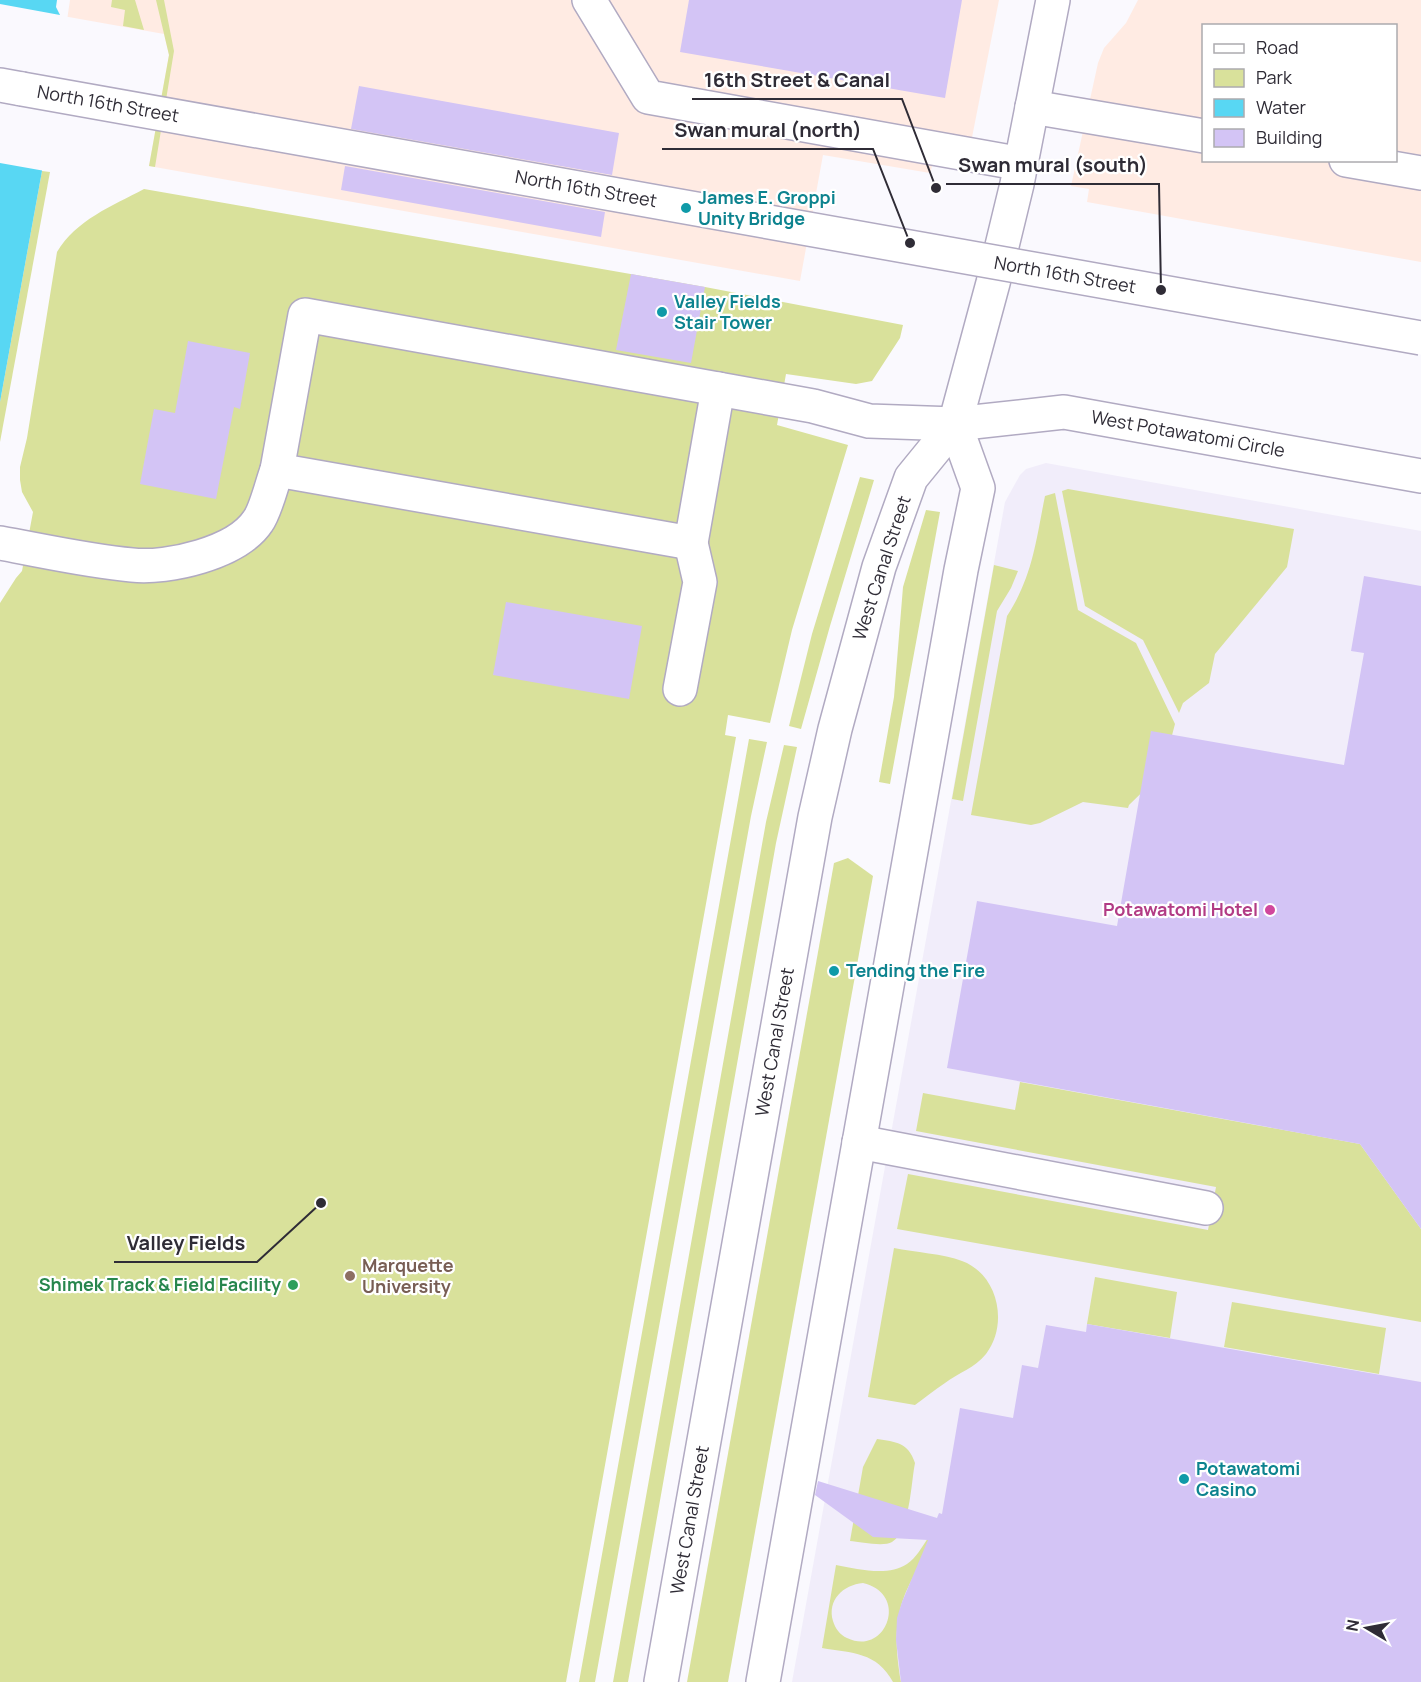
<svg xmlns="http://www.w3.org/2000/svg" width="1421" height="1682" font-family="Manrope,sans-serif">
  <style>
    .built { fill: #f1edfa }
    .industrial { fill: #ffebe3; fill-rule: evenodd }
    .green { fill: #d9e19b; fill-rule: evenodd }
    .water { fill: #58d7f3 }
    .pier { fill: #faf9fe }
    .building { fill: #d3c4f5 }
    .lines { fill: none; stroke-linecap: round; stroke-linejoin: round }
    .minor-casing { stroke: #b1aac2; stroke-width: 36 }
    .major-casing { stroke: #b1aac2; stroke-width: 36 }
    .minor { stroke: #fff; stroke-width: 33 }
    .major { stroke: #fff; stroke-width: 33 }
    .major-bridge-casing { stroke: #b1aac2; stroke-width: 36; stroke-linecap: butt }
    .major-bridge { stroke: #fff; stroke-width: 33 }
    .culture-dot { fill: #0f9aa8; stroke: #fff; stroke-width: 2 }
    .hotel-dot { fill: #d1479c; stroke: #fff; stroke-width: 2 }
    .education-dot { fill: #8d6e63; stroke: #fff; stroke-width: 2 }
    .leisure-dot { fill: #2e9e5b; stroke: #fff; stroke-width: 2 }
    .labels { text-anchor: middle; stroke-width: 4.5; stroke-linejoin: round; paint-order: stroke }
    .street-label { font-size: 18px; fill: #2f2c36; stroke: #fff }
    .culture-label { font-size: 18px; font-weight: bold; fill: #0d838f; stroke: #fff; text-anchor: start }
    .hotel-label { font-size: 18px; font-weight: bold; fill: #b23c85; stroke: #fff; text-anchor: end }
    .education-label { font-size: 18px; font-weight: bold; fill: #785e54; stroke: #fff; text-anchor: start }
    .leisure-label { font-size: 18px; font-weight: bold; fill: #27864d; stroke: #fff; text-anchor: end }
    .leader { fill: none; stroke: #2f2c36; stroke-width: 2 }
    .callout-dot { fill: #2f2c36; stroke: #fff; stroke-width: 2 }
    .callout-label { font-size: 20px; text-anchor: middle; font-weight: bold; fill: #2f2c36; stroke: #fff; stroke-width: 4.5; stroke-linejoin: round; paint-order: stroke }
  </style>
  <rect width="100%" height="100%" fill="#faf9fe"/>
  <path class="built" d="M1046,463l375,68v1151h-629l213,-1180 15,-27 6,-6z"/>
  <g class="industrial">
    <path d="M67,0h932l-33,168 -33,-5 -3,10 -107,-18 -23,126 -651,-115 20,-111 -5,-21 -101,-18z"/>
    <path d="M1138,0h283v262l-334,-60 2,-13 -18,-3 27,-123 6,-15 22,-25zM1204,26h192v134h-192z"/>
  </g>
  <g class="green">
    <path d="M112,0h23l9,30 -21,-4 2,-16 -14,-3z"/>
    <path d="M156,0h8l10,51 -19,116 -6,-1 20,-111z"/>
    <path d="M42,171l8,1 -50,270v-40z"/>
    <path d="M144,189l561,98 198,38 -3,13 -28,43 -16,3 -70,-10 -9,51 71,20 -56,185 -22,93 -42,-8 -3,20 11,2 -170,945h-566v-1079l16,-25 6,-7 11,-59 -11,-20 -2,-12v-13l7,-29 30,-186c19,-32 55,-46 87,-63z"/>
    <path d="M860,477l14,3 -44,146 -29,103 -12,-3 23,-92z"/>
    <path d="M1068,489l226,40 -7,38 -72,87 -6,29 -26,20 -4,10 -36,-73 -58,-34 -23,-115z"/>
    <path d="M1055,493l23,117 58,33 39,81 -13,49 -33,32 -1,3 -45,-6 -43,21 -9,2 -60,-10 36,-199c26,-40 29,-76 38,-120z"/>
    <path d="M926,510l14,2 -50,272 -11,-2 15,-85 9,-110z"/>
    <path d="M994,565l24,6 -7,17 -14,23 -34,190 -11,-2z"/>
    <path d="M749,739l18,3 -16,74 -156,866h-16z"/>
    <path d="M784,745l13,2 -21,96 -148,839h-15l153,-860z"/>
    <path d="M848,858l25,18 -145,806h-41l147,-819z"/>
    <path d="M1020,1082l340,62 61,85v93l-524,-93 11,-55 300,56 8,-43 -300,-56 7,-38 92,17z"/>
    <path d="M894,1248c20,4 50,6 68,13 36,13 47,63 24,93 -11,14 -28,19 -41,29 -11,7 -20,15 -30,22l-47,-8z"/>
    <path d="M1095,1277l82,15 -7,46 -83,-14z"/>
    <path d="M1232,1302l154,26 -7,46 -155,-27z"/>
    <path d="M877,1439c19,3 31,3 38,24 -4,20 -5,68 -23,79 -8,5 -32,0 -42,-1l13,-74z"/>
    <path d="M928,1538l9,1c-37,55 -47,77 -36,143h-8c-16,-30 -41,-29 -71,-34l14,-83c22,4 52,12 71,-1 9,-6 15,-17 21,-26zM863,1583c47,11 23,74 -16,55 -7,-3 -12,-10 -14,-17 -6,-21 10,-36 30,-38z"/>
  </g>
  <path class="water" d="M0,0h67l-25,171 -42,231z"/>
  <path class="pier" d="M57,0h13l-25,171 -45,-8v-159l60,11 -4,-8z"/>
  <g class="building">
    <path d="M689,0h273l-17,98 -265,-46z"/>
    <path d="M359,86l260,47 -7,42 -261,-46z"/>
    <path d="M345,166l260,46 -4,25 -260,-47z"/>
    <path d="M631,274l74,13 -14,76 -75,-13z"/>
    <path d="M188,341l62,12 -10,56 -6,-2 -18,92 -76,-15 14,-75 21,4z"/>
    <path d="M1364,576l57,10v643l-61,-85 -413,-76 30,-167 140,25 34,-195 193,34 20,-112 -13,-2z"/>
    <path d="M506,602l136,24 -13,73 -136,-24z"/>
    <path d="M1087,1324l334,58v300h-520l-5,-42 1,-22 5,-16 26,-62 -55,-3 -58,-42 3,-14 119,37 2,-5 3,1 18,-106 53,10 9,-53 16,3 8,-43 40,7z"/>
  </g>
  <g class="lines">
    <g class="minor-casing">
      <g id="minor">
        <path d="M589,0l59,97 374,67"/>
        <path d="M1032,107l172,29"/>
        <path d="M1346,160l75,13"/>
        <path d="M305,315l413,74 -27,154 -414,-73z"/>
        <path d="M718,389l95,17 56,15 86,3 109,-12 357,64"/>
        <path d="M0,543c44,8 88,18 132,22 36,4 105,-12 126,-44 8,-11 14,-38 19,-51"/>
        <path d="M680,689l20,-107 -9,-39"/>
        <path d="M859,1142l347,66"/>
        <path d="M661,1682l154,-865 20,-88 44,-162 32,-89 44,-54 38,-141 24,-99 36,-184"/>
        <path d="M763,1682l198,-1112 17,-82 -23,-64"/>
      </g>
    </g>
    <g class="major-casing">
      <path id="major" d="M0,85l22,4"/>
    </g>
    <use href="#minor" class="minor"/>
    <use href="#major" class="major"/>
    <g class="major-bridge-casing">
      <path id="major-bridge" d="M22,89l1399,249"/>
    </g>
    <use href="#major-bridge" class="major-bridge"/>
  </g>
  <g class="culture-dot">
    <circle cx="686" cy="208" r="6"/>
    <circle cx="662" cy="312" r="6"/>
    <circle cx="834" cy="971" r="6"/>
    <circle cx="1184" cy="1479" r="6"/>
  </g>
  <circle class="hotel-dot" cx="1270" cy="910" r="6"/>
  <circle class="education-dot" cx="350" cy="1276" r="6"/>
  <circle class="leisure-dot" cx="293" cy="1285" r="6"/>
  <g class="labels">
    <g class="street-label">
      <text transform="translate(108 104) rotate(10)" y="6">North 16th Street</text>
      <text transform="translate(586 189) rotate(10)" y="6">North 16th Street</text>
      <text transform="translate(1065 275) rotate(10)" y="6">North 16th Street</text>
      <text transform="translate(1188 434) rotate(10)" y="6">West Potawatomi Circle</text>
      <text transform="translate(882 568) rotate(-72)" y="6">West Canal Street</text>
      <text transform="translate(775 1042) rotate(-80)" y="6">West Canal Street</text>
      <text transform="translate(690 1520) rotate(-80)" y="6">West Canal Street</text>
    </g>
    <g class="culture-label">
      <text x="698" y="204">James E. Groppi<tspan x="698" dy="21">Unity Bridge</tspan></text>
      <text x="674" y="308">Valley Fields<tspan x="674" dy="21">Stair Tower</tspan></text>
      <text x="846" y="977">Tending the Fire</text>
      <text x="1196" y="1475">Potawatomi<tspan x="1196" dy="21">Casino</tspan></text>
    </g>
    <g class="hotel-label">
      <text x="1258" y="916">Potawatomi Hotel</text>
    </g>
    <g class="education-label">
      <text x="362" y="1272">Marquette<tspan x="362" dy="21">University</tspan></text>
    </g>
    <g class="leisure-label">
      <text x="281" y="1291">Shimek Track &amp; Field Facility</text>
    </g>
  </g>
  <path class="leader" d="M936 188L902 99H692M910 243L873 149H662M1161 290L1159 184H946M321 1203L257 1262H114"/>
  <g class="callout-dot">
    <circle cx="936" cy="188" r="6"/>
    <circle cx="910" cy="243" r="6"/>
    <circle cx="1161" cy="290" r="6"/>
    <circle cx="321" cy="1203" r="6"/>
  </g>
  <g class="callout-label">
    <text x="797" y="87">16th Street &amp; Canal</text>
    <text x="768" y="137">Swan mural (north)</text>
    <text x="1053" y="172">Swan mural (south)</text>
    <text x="186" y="1250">Valley Fields</text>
  </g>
  <rect x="1202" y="24" width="195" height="138" fill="#ffffff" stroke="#acabaf" stroke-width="1.5"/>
  <rect x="1214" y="44" width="30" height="9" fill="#ffffff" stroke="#acabaf" stroke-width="1.5"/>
  <text x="1256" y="54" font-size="18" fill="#2f2c36">Road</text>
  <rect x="1214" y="69" width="30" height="18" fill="#d9e19b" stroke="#acabaf" stroke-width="1.5"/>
  <text x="1256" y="84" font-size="18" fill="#2f2c36">Park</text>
  <rect x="1214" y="99" width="30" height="18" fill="#58d7f3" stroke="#acabaf" stroke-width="1.5"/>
  <text x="1256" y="114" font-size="18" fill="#2f2c36">Water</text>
  <rect x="1214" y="129" width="30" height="18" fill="#d3c4f5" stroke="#acabaf" stroke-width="1.5"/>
  <text x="1256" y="144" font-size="18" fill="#2f2c36">Building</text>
  <g transform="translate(1367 1628) rotate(280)" stroke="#ffffff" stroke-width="4.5" paint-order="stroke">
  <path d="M0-4.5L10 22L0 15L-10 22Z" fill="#2f2c36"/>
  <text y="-9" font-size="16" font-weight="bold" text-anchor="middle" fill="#2f2c36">N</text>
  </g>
</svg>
